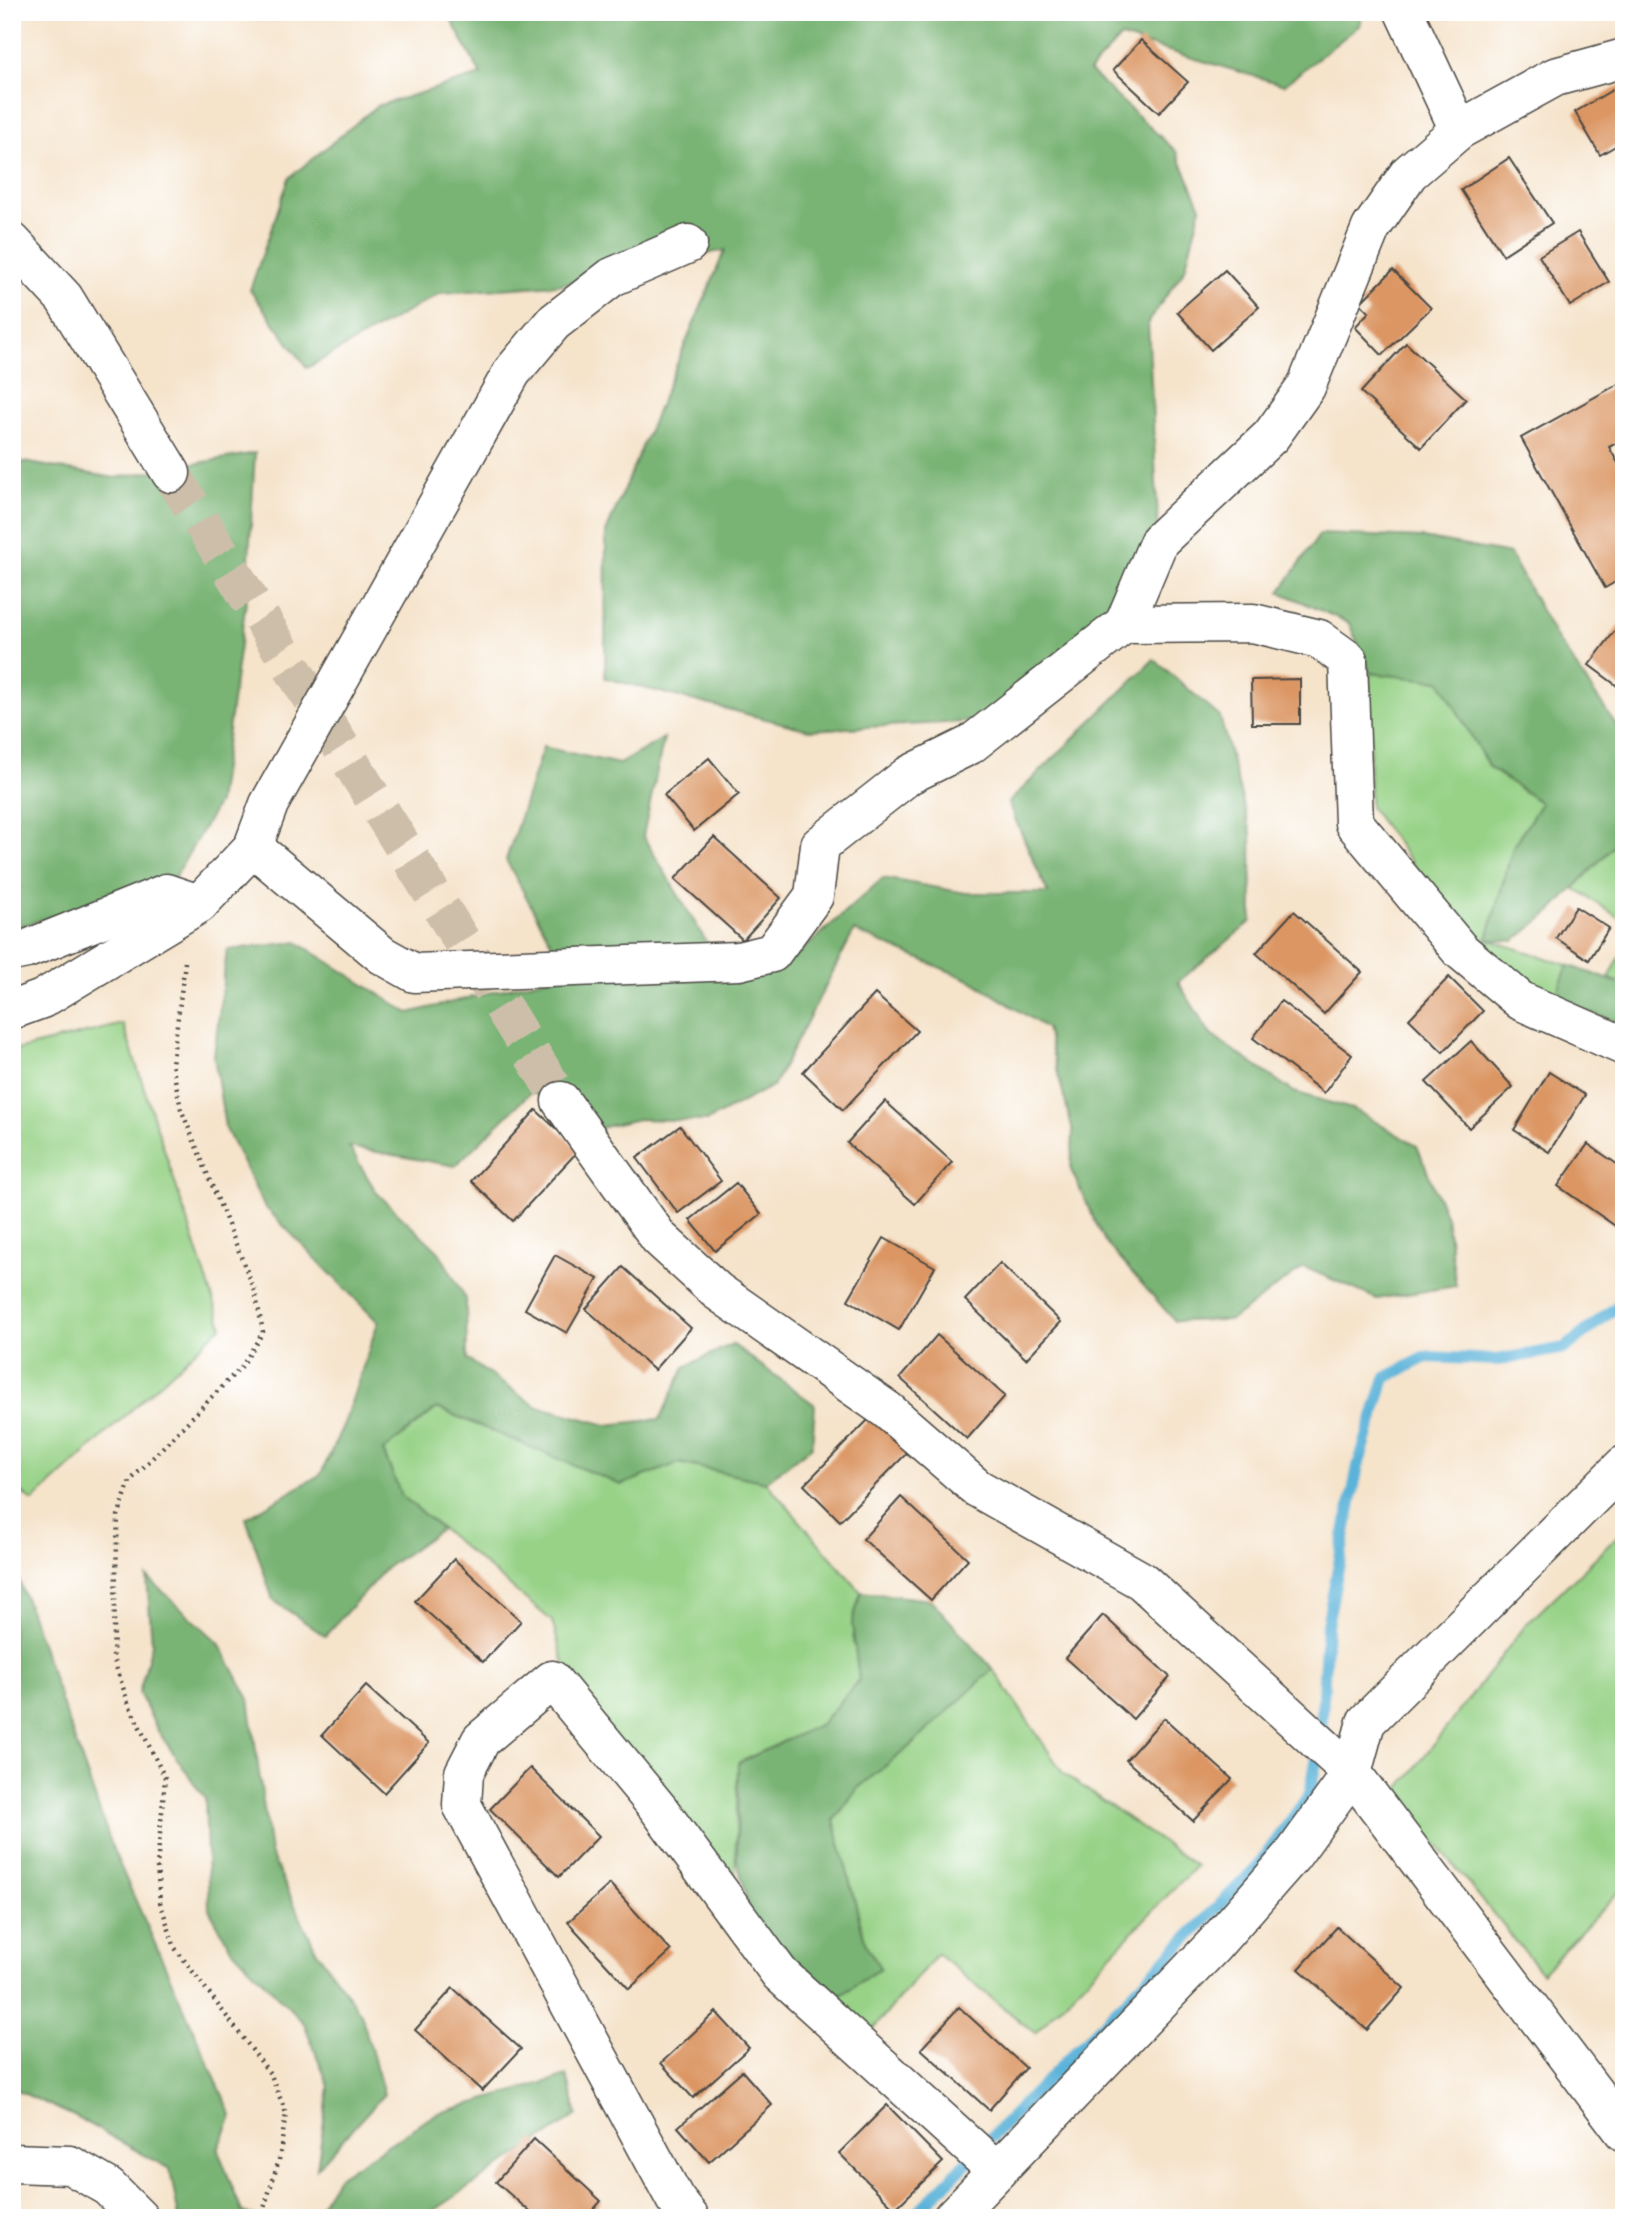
<svg xmlns="http://www.w3.org/2000/svg" width="1636" height="2230" font-family="Cardo,serif">
  <style>
    .green { fill: #97d287; stroke: #617e59; stroke-width: 2 }
    .forest { fill: #79b474; stroke: #527050; stroke-width: 2 }
    .lines { fill: none; stroke-linecap: round; stroke-linejoin: round }
    .stream { stroke: #5cb3d9; stroke-width: 12 }
    .building { fill: #db9664 }
    .minor-tunnel { stroke: #cdbeaa; stroke-width: 38; stroke-dasharray: 38 19; stroke-linecap: butt }
    .minor-casing { stroke: #494743; stroke-width: 41 }
    .path { stroke: #494743; stroke-width: 4.5; stroke-dasharray: 2 5; stroke-linecap: butt }
    .minor { stroke: #fff; stroke-width: 38 }
  </style>
  <rect width="100%" height="100%" fill="#fff"/>
  <filter id="ink" filterUnits="userSpaceOnUse"><feTurbulence type="fractalNoise" baseFrequency=".0143" numOctaves="2"/><feDisplacementMap in="SourceGraphic" scale="14" xChannelSelector="R" yChannelSelector="G"/><feConvolveMatrix kernelMatrix="1 2 1 2 8 2 1 2 1" color-interpolation-filters="sRGB"/></filter>
  <filter id="wash" filterUnits="userSpaceOnUse"><feTurbulence type="fractalNoise" baseFrequency=".00686" numOctaves="4" result="noise"/><feDisplacementMap in="SourceGraphic" scale="28" xChannelSelector="R" yChannelSelector="G"/><feGaussianBlur stdDeviation="1.57" result="paint"/><feColorMatrix in="noise" values="0 0 0 0 0 0 0 0 0 0 0 0 0 0 0 0 0 1.4 0 .05"/><feComposite in="paint" operator="in"/></filter>
  <g filter="url(#wash)">
    <rect width="100%" height="100%" fill="#f5e3ca"/>
    <g class="green">
      <path d="M1370,673l70,7 49,87 52,36 -28,45 -26,91 81,26 -14,36 -29,-13 -62,-57 -93,-124z"/>
      <path d="M1624,835v86l-50,-33z"/>
      <path d="M1624,949v36l-15,-7z"/>
      <path d="M123,1024l99,302 -189,175 -21,-15v-435z"/>
      <path d="M437,1408l184,77 57,-22 88,19 95,110 -9,31 7,57 -38,44 -83,39 -4,150 -157,-202 -25,-90 -151,-126 -18,-44z"/>
      <path d="M1624,1530v356l-82,87 -147,-179 131,-169z"/>
      <path d="M993,1669l70,104 133,93 -161,167 -98,-79 -79,93 -40,-36 62,-43 -14,-23 -32,-124 24,-33 57,-46z"/>
    </g>
    <g class="forest">
      <path d="M447,12h914l-1,13 -76,60 -163,-48 -32,34 87,80 25,56 -16,62 -37,53 11,219 -35,83 -121,96 -194,10 -204,-52 1,-146 119,-282 -168,35 -116,8 -134,75 -57,-78 39,-112 88,-72 104,-31z"/>
      <path d="M255,453l-8,141 -29,209 -44,76 -162,50v-469l103,18z"/>
      <path d="M1320,534l103,4 87,16 45,82 63,92 6,3v104l-72,76 -38,30 -27,-2 26,-91 28,-45 -52,-36 -49,-86 -70,-8 -21,-50 -69,-31z"/>
      <path d="M1154,659l66,58 31,116 1,88 -74,61 33,53 83,57 61,18 62,36 29,71 10,69 -79,13 -73,-32 -73,53 -56,1 -70,-79 -34,-72 2,-39 -27,-103 -74,-47 -118,-50 -80,154 -67,36 -69,-2 -55,13 -51,-41 -77,75 -106,-19 28,46 62,59 27,47 1,60 69,47 71,19 53,-6 25,-52 47,-23 83,61 -3,41 -46,36 -87,-19 -58,22 -184,-77 -54,43 18,44 40,34 -55,39 -61,68 -52,-36 -27,-82 75,-44 24,-53 33,-99 -114,-116 -39,-79 -11,-71 13,-106 70,-8 112,71 159,-40 -62,-113 37,-113 76,17 45,-26 -21,98 85,142 67,-21 88,-79 83,15h82l-40,-90z"/>
      <path d="M1568,965l56,20v39l-70,-23z"/>
      <path d="M12,1560l102,292 118,264 -14,34 24,62 20,6h-83l-9,-49 -94,-52 -64,-29z"/>
      <path d="M147,1577l72,66 30,56 21,154 46,97 45,64 23,80 -67,74 12,-81 -25,-64 -74,-76 -21,-38 -4,-110 -47,-68 -19,-38 13,-49z"/>
      <path d="M861,1592l70,8 62,69 -78,73 -57,46 -24,32 32,125 14,23 -62,43 -60,-66 -21,-85 1,-97 83,-39 38,-44 -7,-57z"/>
      <path d="M567,2076l10,39 -154,103h-111l26,-41 98,-63z"/>
    </g>
    <g class="lines">
      <g class="stream">
        <path d="M1321,1733l6,-108 31,-159 27,-88 41,-21 72,3 67,-12 59,-47"/>
        <path d="M912,2218l346,-352 52,-72 8,-43"/>
      </g>
    </g>
    <g id="blocks">
      <g class="building">
        <path d="M1141,40l47,42 -29,31 -46,-43z"/>
        <path d="M1624,83v58l-24,14 -25,-43z"/>
        <path d="M1509,158l43,65 -49,32 -42,-65z"/>
        <path d="M1578,232l31,50 -39,24 -31,-50z"/>
        <path d="M1225,270l34,37 -48,43 -34,-38z"/>
        <path d="M1393,270l38,38 -49,47 -27,-28 14,-15 -9,-9z"/>
        <path d="M1406,343l60,56 -45,49 -60,-56z"/>
        <path d="M1624,381v58l-15,8 15,27v103l-19,11 -84,-150z"/>
        <path d="M1624,619v72l-35,-26z"/>
        <path d="M1300,679v45h-48l-1,-44z"/>
        <path d="M709,758l30,36 -45,37 -30,-36z"/>
        <path d="M714,837l67,61 -38,42 -68,-61z"/>
        <path d="M1576,907l33,21 -20,32 -33,-22z"/>
        <path d="M1294,911l68,61 -38,42 -68,-61z"/>
        <path d="M1449,977l34,34 -40,41 -34,-33z"/>
        <path d="M875,994l42,37 -74,79 -40,-38z"/>
        <path d="M1281,1001l71,54 -28,38 -71,-55z"/>
        <path d="M1471,1041l42,46 -44,41 -43,-46z"/>
        <path d="M1549,1072l36,23 -36,57 -35,-22z"/>
        <path d="M885,1101l67,61 -37,42 -68,-61z"/>
        <path d="M536,1110l43,40 -66,71 -42,-40z"/>
        <path d="M680,1126l41,55 -43,32 -41,-55z"/>
        <path d="M1588,1144l36,25v63l-66,-46z"/>
        <path d="M736,1183l25,31 -46,37 -25,-31z"/>
        <path d="M884,1238l51,29 -36,63 -51,-30z"/>
        <path d="M555,1255l43,24 -31,54 -42,-24z"/>
        <path d="M1000,1263l61,59 -35,37 -61,-59z"/>
        <path d="M623,1267l68,61 -37,42 -68,-61z"/>
        <path d="M937,1335l68,61 -38,43 -67,-61z"/>
        <path d="M872,1416l36,36 -68,69 -36,-36z"/>
        <path d="M901,1497l67,62 -37,41 -68,-61z"/>
        <path d="M454,1559l67,62 -38,41 -68,-61z"/>
        <path d="M1103,1615l67,62 -37,42 -68,-61z"/>
        <path d="M366,1686l63,57 -45,50 -62,-58z"/>
        <path d="M1164,1718l68,61 -39,42 -67,-61z"/>
        <path d="M530,1768l69,68 -40,41 -69,-68z"/>
        <path d="M610,1884l61,67 -42,38 -61,-67z"/>
        <path d="M1337,1927l67,61 -37,42 -68,-61z"/>
        <path d="M453,1988l68,61 -39,42 -67,-61z"/>
        <path d="M959,2007l67,61 -37,42 -68,-61z"/>
        <path d="M716,2012l33,36 -56,50 -32,-35z"/>
        <path d="M742,2071l30,34 -63,57 -31,-35z"/>
        <path d="M887,2105l56,57 -48,47 -56,-56z"/>
        <path d="M534,2139l67,62 -15,17h-49l-41,-36z"/>
      </g>
    </g>
  </g>
  <g filter="url(#ink)">
    <use href="#blocks" fill-opacity="0" stroke="#494743" stroke-width="2"/>
    <g class="lines">
      <path class="minor-tunnel" d="M171,473l390,628"/>
      <g class="minor-casing">
        <g id="minor">
          <path d="M1404,12l55,118"/>
          <path d="M12,242l52,56 107,175"/>
          <path d="M1124,624l129,-1 66,16 29,21 6,163 106,127 61,51 103,45"/>
          <path d="M253,847l129,108 32,18 325,-12 33,-8 42,-57 6,-51 89,-70 61,-30 154,-121 35,-83 112,-105 35,-49 65,-159 38,-55 50,-43 96,-53 69,-19"/>
          <path d="M12,952l15,-3 139,-56 33,11"/>
          <path d="M12,1010l30,-11 157,-95 54,-57 16,-43 243,-432 41,-49 59,-46 76,-33"/>
          <path d="M561,1101l98,137 58,53 170,119 90,78 165,93 210,192 272,359"/>
          <path d="M12,2163l58,2 38,22 31,31"/>
          <path d="M690,2218l-15,-19 -213,-394 2,-32 17,-33 71,-60 106,128 122,166 217,197"/>
          <path d="M952,2218l262,-273 78,-89 60,-83 14,-51 258,-257"/>
        </g>
      </g>
      <path class="path" d="M185,962l-13,102 9,45 74,182 8,41 -21,34 -112,115 -12,35 -5,142 16,47 36,73 -8,89 3,35 15,46 96,127 15,38 -7,47 -18,58"/>
      <use href="#minor" class="minor"/>
    </g>
  </g>
  <rect width="1636" height="2230" fill="none" stroke="#fff" stroke-width="42"/>
</svg>
